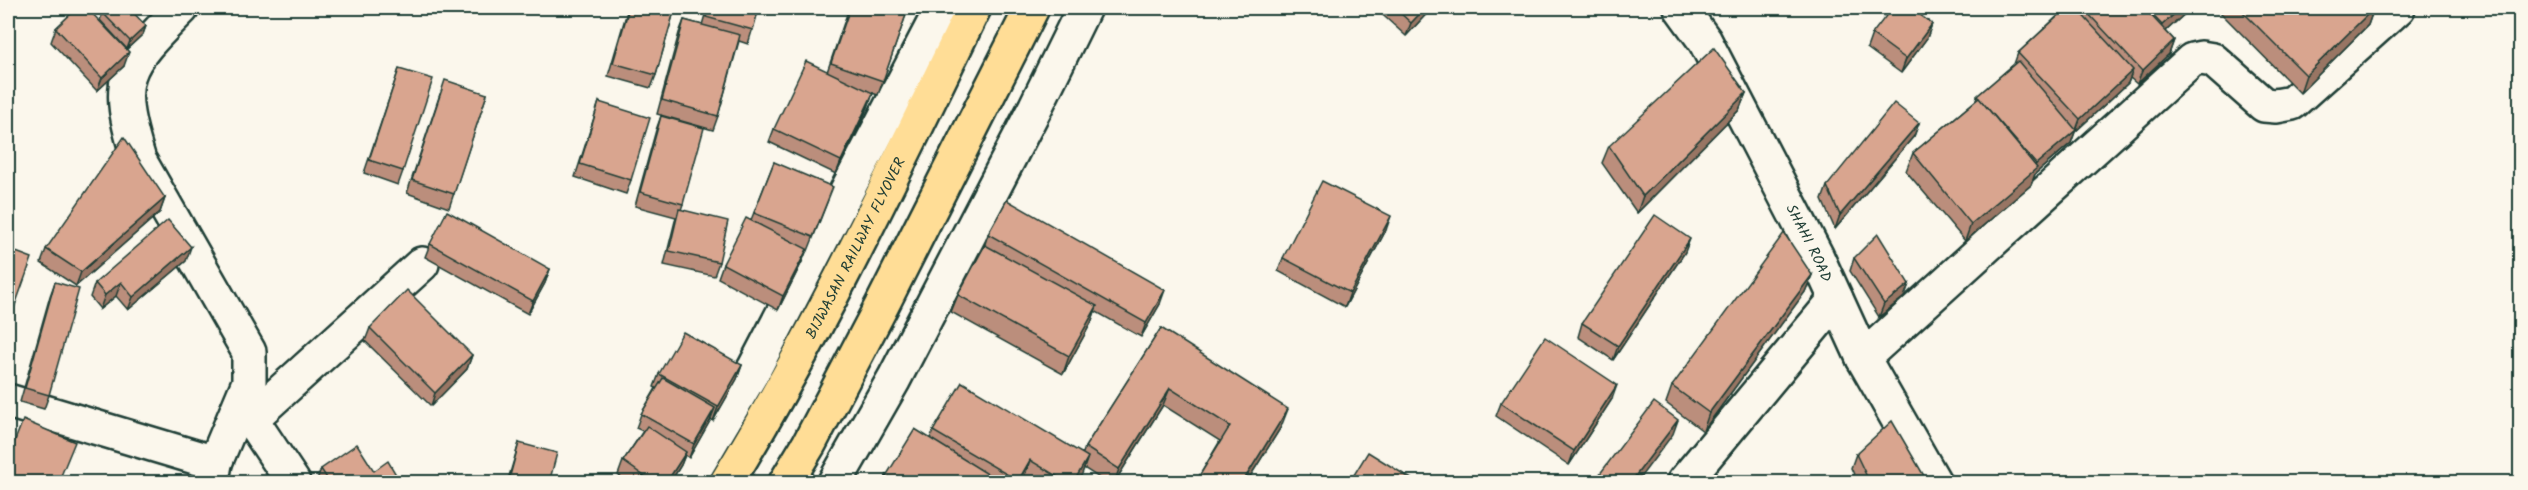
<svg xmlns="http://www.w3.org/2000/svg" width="2528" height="490" font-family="Kalam,sans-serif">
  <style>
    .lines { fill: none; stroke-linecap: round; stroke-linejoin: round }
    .minor-casing { stroke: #1f3d34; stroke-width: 38 }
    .major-casing { stroke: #1f3d34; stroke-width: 38 }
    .minor { stroke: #fbf7ec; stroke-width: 33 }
    .major { stroke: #ffdd96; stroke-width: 33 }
    .wall { fill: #bb8e7b; stroke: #1f3d34; stroke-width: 1.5 }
    .shaded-wall { fill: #987464; stroke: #1f3d34; stroke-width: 1.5 }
    .building { fill: #d9a58f; stroke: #1f3d34; stroke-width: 1.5 }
    .labels { text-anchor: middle; stroke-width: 4.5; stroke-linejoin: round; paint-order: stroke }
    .street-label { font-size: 15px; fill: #1f3d34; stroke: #fbf7ec }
  </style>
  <rect width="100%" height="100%" fill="#fbf7ec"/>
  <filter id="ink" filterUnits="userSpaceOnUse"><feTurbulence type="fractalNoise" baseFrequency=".0167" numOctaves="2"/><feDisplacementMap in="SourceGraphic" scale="12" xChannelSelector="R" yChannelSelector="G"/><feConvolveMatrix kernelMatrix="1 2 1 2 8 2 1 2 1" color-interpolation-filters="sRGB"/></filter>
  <g filter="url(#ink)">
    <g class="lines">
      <g class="minor-casing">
        <g id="minor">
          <path d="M182,8c-59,59 -69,69 -43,152l110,192v30l-34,81 -3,19"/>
          <path id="s1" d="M1681,8l24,33 111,214 47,103 71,124"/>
          <path d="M1863,358l329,-298 9,-2 12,2 51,45 12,1 16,-3 106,-95"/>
          <path d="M8,401l207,62"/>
          <path d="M240,408l11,11 42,63"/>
          <path d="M251,419l171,-155"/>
          <path d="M687,482l67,-113 188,-361"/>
          <path d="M835,482l59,-103 141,-271 49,-100"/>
          <path d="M1684,482l152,-183"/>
        </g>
      </g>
      <g class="major-casing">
        <g id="major">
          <path id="s2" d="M727,482c93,-152 169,-314 247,-474"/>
          <path d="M786,482l23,-38 73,-139 150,-297"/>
        </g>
      </g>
      <use href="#minor" class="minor"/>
      <use href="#major" class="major"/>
    </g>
    <g class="wall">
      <path d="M77,8h17l-4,3 34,55 -27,25 -46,-49 5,-14z"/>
      <path d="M628,8h47l-19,67 -5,13 -43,-12z"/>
      <path d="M707,8h52l-11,36 -9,-3 -21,75 -5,14 -56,-16 22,-81 5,-13 18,5z"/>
      <path d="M849,8l59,1 -30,86 -6,-2h1l-5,14 -32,67 -67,-32 5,-13 53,-57z"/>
      <path d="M1375,8h57l-26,28z"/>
      <path d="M2066,8h124l-1,2 -23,21 8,9 -5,14 -32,30 -7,-6 -2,5 -53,49 -4,11 -36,31 -4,11 -66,56 -59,-70 7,-18 63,-53 1,-4 37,-32 4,-11z"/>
      <path d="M2216,8h158l-6,17 -68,68z"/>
      <path d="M103,13l43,13 -3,8 -16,15 -27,-29z"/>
      <path d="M1932,24l-5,14 -26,35 -34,-25 5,-14z"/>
      <path d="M399,69l4,102 -5,14 -34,-12z"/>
      <path d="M1746,93l-7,17 -102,103 -35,-50 7,-17z"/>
      <path d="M440,94h47l-38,114 -42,-15z"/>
      <path d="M599,102l32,78 -5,14 -51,-17z"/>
      <path d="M661,116l22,88 -2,6 38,52 -5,14 -50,-11 12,-48 -41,-11 21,-76z"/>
      <path d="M1919,123l-5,13 -79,93 -13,-29 5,-14z"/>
      <path d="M774,162l54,38 -20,51 -1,-1 -5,12 -24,48 -60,-32 5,-14 28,-44z"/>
      <path d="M165,198l-5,14 -84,74 -35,-23 5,-14z"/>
      <path d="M1386,230l-41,77 -67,-36 5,-13z"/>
      <path d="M988,234l172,70 -19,33 -46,-26 -4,12 -28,51 -112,-62 7,-17 26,-48z"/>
      <path d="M430,244l120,25 -5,14 -17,31 -103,-57z"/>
      <path d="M1685,252l-72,108 -35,-23 4,-14z"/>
      <path d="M1854,258l55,26 -5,13 -25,20 -29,-46z"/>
      <path d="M186,261l-58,49 -12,-14 -16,13 -10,-12 5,-14z"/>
      <path d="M1812,275l-7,17 -102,139 -37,-28 6,-17z"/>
      <path d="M55,282l-6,113 -5,14 -24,-7 30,-106z"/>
      <path d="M370,328l102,27 -5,14 -36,37 -66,-65z"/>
      <path d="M1161,328l120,99 -35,56h-51l25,-42 -57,-36 -49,78h-7l-23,-15 -7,15h-45l-8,-5 -3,5h-137l2,-7 44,-37 3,-8 150,22 2,-6z"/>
      <path d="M742,365l-5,14 -24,42 -2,-2 -22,39 -4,-3 -4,10 -11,18h-41l-11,-8 5,-14 20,-30 -7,-3 5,-14 15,-26 -2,-1 5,-13z"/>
      <path d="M1612,399l-43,66 -73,-49 5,-13z"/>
      <path d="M519,443l30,40h-42z"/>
      <path d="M1856,454l71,27v2h-69l-7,-15z"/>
      <path d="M321,469l53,2 24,7 -1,5 -81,-1z"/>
    </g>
    <g class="shaded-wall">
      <path d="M1425,8h7l-26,28 5,-13z"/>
      <path d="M2181,8h9l-1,2 -32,29 5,-14z"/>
      <path d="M2374,8l-6,17 -68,68 6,-18z"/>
      <path d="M1932,24l-5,14 -26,35 5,-14z"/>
      <path d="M146,26l-3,8 -16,15 3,-8z"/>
      <path d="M2174,40l-5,14 -32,30 5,-13z"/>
      <path d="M129,52l-5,14 -27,25 5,-13z"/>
      <path d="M2133,70l-5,13 -53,49 -4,11 -36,31 -4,11 -66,56 6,-17 62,-53 3,-7 40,-34 4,-11z"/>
      <path d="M873,93l-5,14 -32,67 5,-13z"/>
      <path d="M1746,93l-7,17 -102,103 6,-17z"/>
      <path d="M1919,123l-5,13 -79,93 5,-14z"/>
      <path d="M165,198l-5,14 -84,74 5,-14z"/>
      <path d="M1391,216l-5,14 -41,77 5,-14z"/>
      <path d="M1690,239l-5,13 -72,108 5,-14z"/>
      <path d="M191,247l-5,14 -58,49 5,-13z"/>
      <path d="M807,249l-5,13 -24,48 5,-14z"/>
      <path d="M550,269l-5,14 -17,31 5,-13z"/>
      <path d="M1812,275l-7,17 -102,139 6,-18z"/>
      <path d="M121,282l-5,14 -16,13 5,-14z"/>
      <path d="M1909,284l-5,13 -25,20 5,-13z"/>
      <path d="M1165,290l-5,14 -19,33 5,-14z"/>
      <path d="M1097,306l-6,17 -28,51 6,-18z"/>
      <path d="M472,355l-5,14 -36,37 4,-13z"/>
      <path d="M742,365l-5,14 -24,42 5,-14z"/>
      <path d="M1617,385l-5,14 -43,66 5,-14z"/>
      <path d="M1170,388l-7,17 -49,78 5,-14z"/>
      <path d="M715,408l-5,13 -21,37 5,-14z"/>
      <path d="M1288,409l-7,18 -35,56h-4z"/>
      <path d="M1678,420l-5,14 -37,49h-6z"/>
      <path d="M686,452l-5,13 -11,18h-4z"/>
      <path d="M1088,457l-6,17 -5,9h-4z"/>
      <path d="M1030,460l-6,18 -3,5h-3z"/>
    </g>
    <g class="building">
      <path d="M77,8h10l42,44 -27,26 -46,-50z"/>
      <path d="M109,8h20l17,18 -16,15 -27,-28z"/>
      <path d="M629,8h46l-19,67 -43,-12z"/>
      <path d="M708,8h51l-6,22 -47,-13z"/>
      <path d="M850,8h53l5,1 -25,72 -52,-18z"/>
      <path d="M1395,8h30l-14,15z"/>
      <path d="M1892,8h19l21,16 -26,35 -34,-25z"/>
      <path d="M2067,8h9l57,62 -53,49 -62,-66z"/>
      <path d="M2083,8h61l30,32 -32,31z"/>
      <path d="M2146,8h35l-19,17z"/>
      <path d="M2239,8h135l-68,67z"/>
      <path d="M684,20l56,15 -22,81 -56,-16z"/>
      <path d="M1714,48l32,45 -103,103 -34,-50z"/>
      <path d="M806,61l67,32 -32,68 -67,-32z"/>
      <path d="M2018,61l58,69 -40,34 -59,-68z"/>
      <path d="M399,69l34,10 -30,92 -34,-11z"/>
      <path d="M445,80l42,14 -33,100 -42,-14z"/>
      <path d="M1979,98l58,70 -66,56 -58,-71z"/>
      <path d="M599,102l51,16 -19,62 -51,-16z"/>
      <path d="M1894,103l25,20 -79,92 -13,-29z"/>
      <path d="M661,116l43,12 -21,76 -43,-12z"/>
      <path d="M124,137l41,61 -84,74 -35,-23z"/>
      <path d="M774,162l59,25 -20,50 -59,-24z"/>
      <path d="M1322,181l69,35 -41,77 -67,-35z"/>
      <path d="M1007,200l158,90 -19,33 -158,-89z"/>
      <path d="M679,209l49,12 -9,41 -50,-11z"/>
      <path d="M447,211l103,58 -17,32 -103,-57z"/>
      <path d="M1655,215l35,24 -72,107 -36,-23z"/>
      <path d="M746,218l61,31 -24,47 -60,-32z"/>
      <path d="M168,220l23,27 -58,50 -12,-15 -16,13 -10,-12z"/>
      <path d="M1784,233l28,42 -103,138 -37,-27z"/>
      <path d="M1878,234l31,50 -25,20 -30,-46z"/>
      <path d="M985,245l112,61 -28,50 -111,-61z"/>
      <path d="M8,249l24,9 -24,67z"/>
      <path d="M55,282l24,7 -30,106 -24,-7z"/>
      <path d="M407,290l65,65 -37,38 -65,-65z"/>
      <path d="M1161,328l127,81 -46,74h-47l35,-57 -60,-38 -51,81 -34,-22z"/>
      <path d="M683,332l59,33 -24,42 -59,-33z"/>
      <path d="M1545,337l72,48 -43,66 -73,-48z"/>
      <path d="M663,378l52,30 -21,36 -53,-30z"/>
      <path d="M962,382l126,75 -15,26h-5l-38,-23 -12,21 -85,-50z"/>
      <path d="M1654,402l24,18 -48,63h-37z"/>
      <path d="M23,420l52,22 -17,41h-50v-25z"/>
      <path d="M1892,421l35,60 -2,2h-55l-14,-29z"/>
      <path d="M647,426l39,26 -20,31h-12l-31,-22z"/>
      <path d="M915,429l87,54h-106l-10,-7z"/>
      <path d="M519,443l38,10 -8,30h-41z"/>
      <path d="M357,444l17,27 14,-10 10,17 -6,5h-62l-9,-14z"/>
      <path d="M1368,452l50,31h-69z"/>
    </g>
  </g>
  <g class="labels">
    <g class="street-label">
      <text dy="5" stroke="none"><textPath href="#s1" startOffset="268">SHAHI ROAD</textPath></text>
      <text dy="5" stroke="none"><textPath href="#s2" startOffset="267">BIJWASAN RAILWAY FLYOVER</textPath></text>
    </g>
  </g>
  <rect width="2528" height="490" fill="none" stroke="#fbf7ec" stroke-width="30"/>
  <rect x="15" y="15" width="2498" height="460" fill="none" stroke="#1f3d34" stroke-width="2" filter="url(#ink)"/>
</svg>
